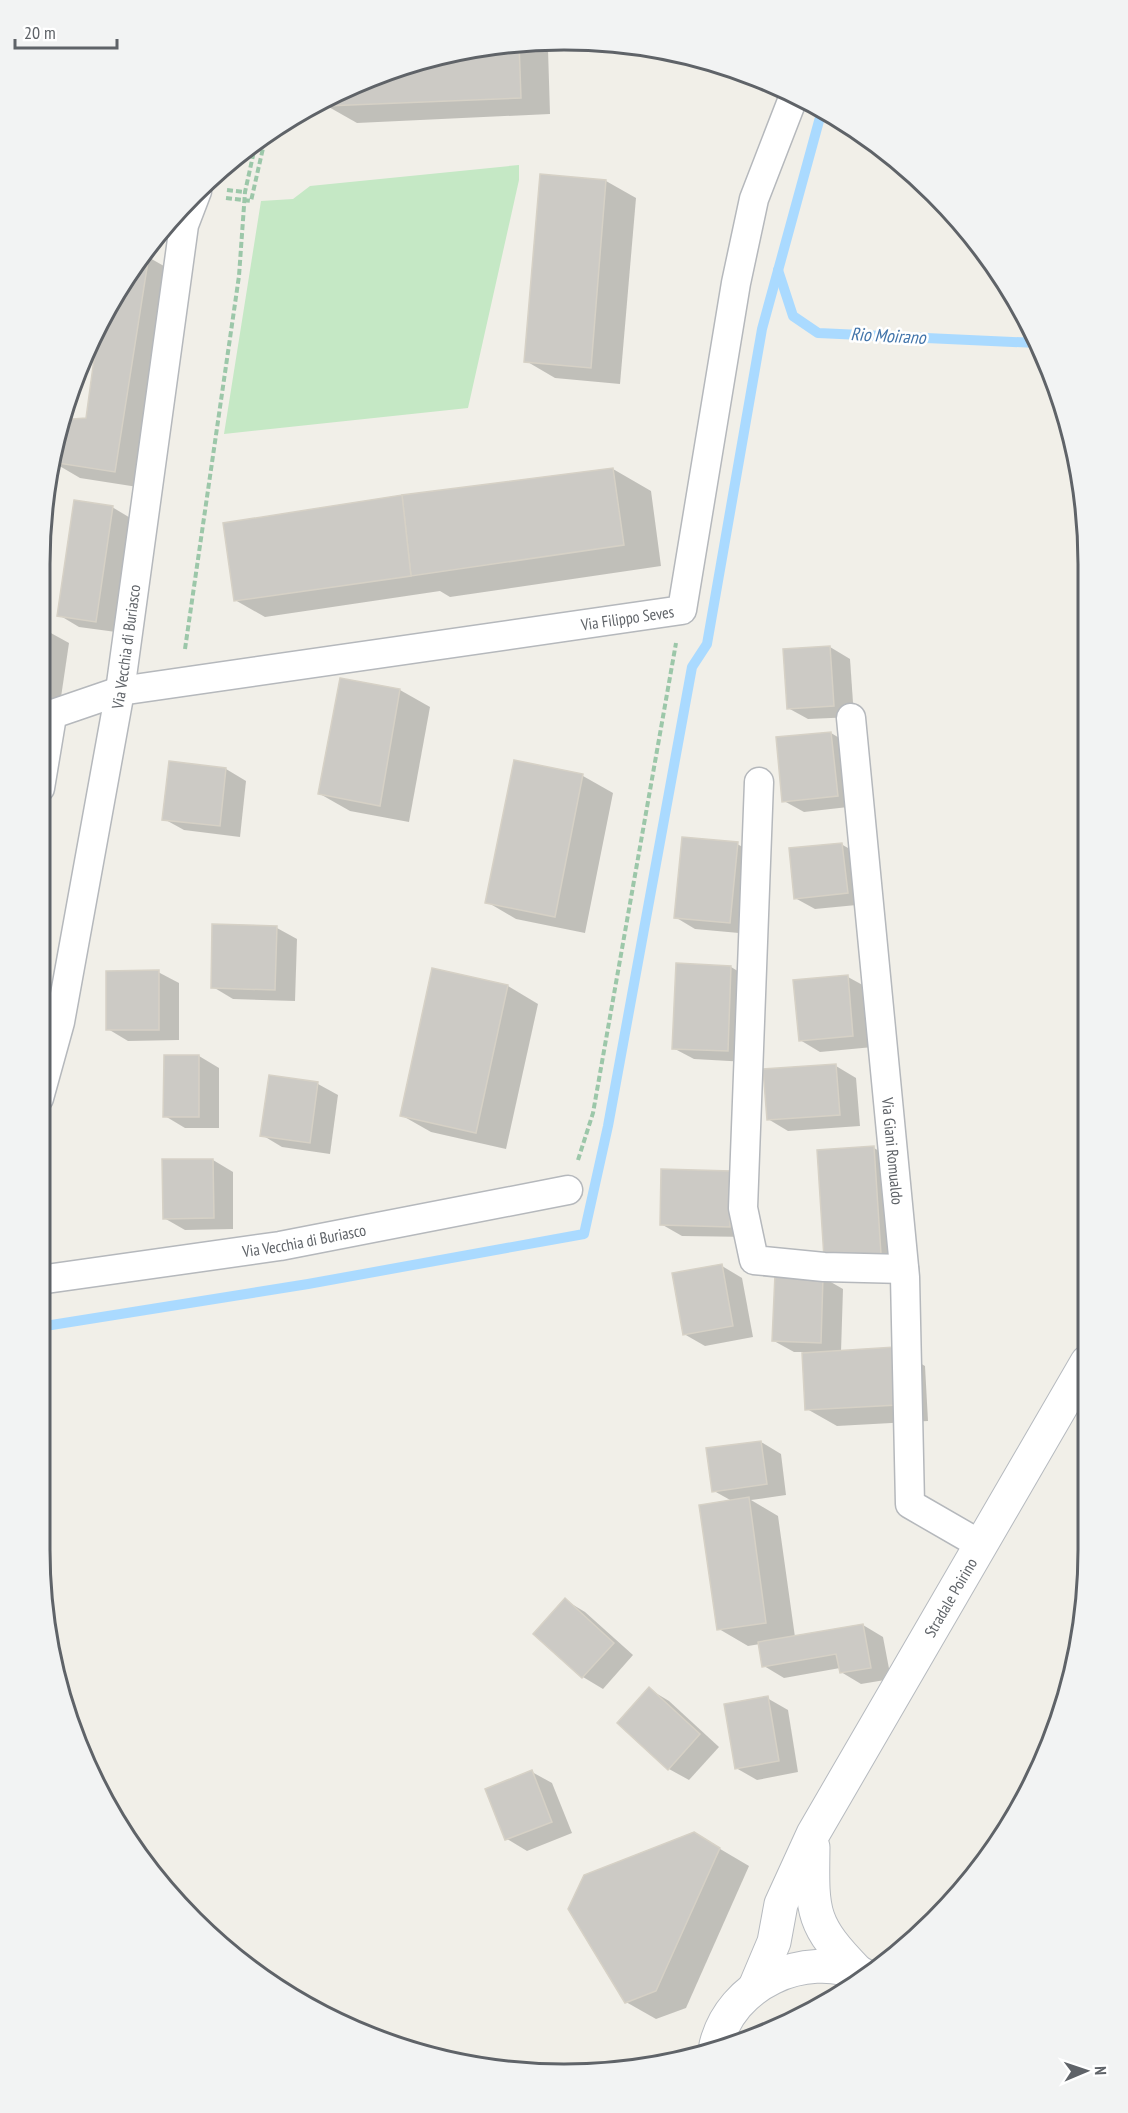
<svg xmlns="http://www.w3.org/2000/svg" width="1128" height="2113" font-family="'PT Sans Narrow',sans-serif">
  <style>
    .green { fill: #c5e8c5 }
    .shadow { fill: #0003 }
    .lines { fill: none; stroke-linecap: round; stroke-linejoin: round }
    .stream { stroke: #aadaff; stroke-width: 10 }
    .building { fill: #cccac5; stroke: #d6d1c6; stroke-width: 1.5 }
    .street-casing { stroke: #b5b8bc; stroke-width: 31 }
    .secondary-casing { stroke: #b6babf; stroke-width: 35 }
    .path { stroke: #9cc7a9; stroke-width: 4; stroke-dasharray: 6 3; stroke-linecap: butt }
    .street { stroke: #fff; stroke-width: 28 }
    .secondary { stroke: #fff; stroke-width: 33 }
    .labels { text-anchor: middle; stroke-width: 5; stroke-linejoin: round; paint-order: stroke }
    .street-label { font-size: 16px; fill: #5f6368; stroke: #fff }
    .water-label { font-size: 18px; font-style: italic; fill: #4174aa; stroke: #fff }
    .rim { fill: none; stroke: #5f6368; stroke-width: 3 }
  </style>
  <rect width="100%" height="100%" fill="#f1efe8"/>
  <path class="green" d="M519,165v15l-51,228 -244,26 37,-233 32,-2 17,-13z"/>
  <g class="shadow">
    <path d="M535,42l13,8 2,64 -193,9 -30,-17v-8l69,-31 100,-24z"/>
    <path d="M606,181l30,17 -16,186 -65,-6 -29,-17z"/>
    <path d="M148,257l30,17 -34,214 -64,-10 -29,-17 7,-35 1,-4 28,-2 13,-90 -6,1 45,-73z"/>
    <path d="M613,469l38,22 10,75 -211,31 -10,-6 -175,26 -30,-17z"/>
    <path d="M112,507l20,12 -16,113 -37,-5 -20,-12z"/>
    <path d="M40,630l9,2 20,11 -9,61 -20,-3z"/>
    <path d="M830,647l20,12 4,58 -46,2 -20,-11z"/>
    <path d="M341,680l59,10 30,17 -21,115 -59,-11 -30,-17z"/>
    <path d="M831,733l20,12 6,61 -53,6 -20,-11z"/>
    <path d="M515,762l68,14 30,17 -28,140 -69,-14 -29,-17z"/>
    <path d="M226,769l20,12 -6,56 -56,-7 -20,-11z"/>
    <path d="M737,844l21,11 -8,79 -55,-5 -20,-12z"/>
    <path d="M841,844l21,12 5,48 -52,5 -20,-11z"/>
    <path d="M277,928l20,11 -2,62 -62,-2 -20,-12z"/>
    <path d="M677,965l54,2 20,12 -4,83 -53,-3 -21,-11z"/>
    <path d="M433,970l75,16 30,18 -32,145 -75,-17 -30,-17z"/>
    <path d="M158,972l21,11v57l-51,1 -20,-12z"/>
    <path d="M848,977l20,11 5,59 -53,5 -20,-12z"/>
    <path d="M199,1056l20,12v60h-34l-20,-12z"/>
    <path d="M836,1066l20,12 4,48 -72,5 -20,-12z"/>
    <path d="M270,1077l48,7 20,11 -8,59 -48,-7 -20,-12z"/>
    <path d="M874,1148l29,17 7,105 -55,4z"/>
    <path d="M213,1160l20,12v57l-48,1 -21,-12z"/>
    <path d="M731,1172l19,65 -68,-1 -21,-12z"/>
    <path d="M722,1266l20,12 11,59 -48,9 -21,-12z"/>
    <path d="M822,1277l21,12 -2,63 54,-3 30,17 3,55 -91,5 -30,-17 -4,-57h-9l-20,-11z"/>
    <path d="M761,1442l20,12 5,41 -35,5 27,16 17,121 68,-12 20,12 8,42 -30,5 -20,-12 -1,-4 -56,10 -20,-12 -4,-22 -12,2 -29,-17 13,-128 -18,-10z"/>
    <path d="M565,1600l20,12 48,43 -30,34 -20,-12 -48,-43z"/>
    <path d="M649,1689l20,12 50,46 -30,33 -20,-11z"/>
    <path d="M767,1698l21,12 10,62 -41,8 -21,-12z"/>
    <path d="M532,1772l20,11 20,50 -45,18 -20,-12z"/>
    <path d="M693,1833l56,33 -63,142 -30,11 -30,-17z"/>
  </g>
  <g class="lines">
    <g class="stream">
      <path d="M778,270l15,46 25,17 219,10"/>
      <path d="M39,1327l269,-43 276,-50 24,-108 84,-459 15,-23 55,-315 60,-219"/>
    </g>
  </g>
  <g class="building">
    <path d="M496,43h23l2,55 -195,8 -1,-7 71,-32z"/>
    <path d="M540,174l66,6 -15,188 -67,-6z"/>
    <path d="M149,255l-34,217 -64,-10 9,-42 26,-2 13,-96 41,-66z"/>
    <path d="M613,468l11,77 -213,31 -9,-81z"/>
    <path d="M402,495l9,81 -177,25 -11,-78z"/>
    <path d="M74,500l39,6 -17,116 -39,-6z"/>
    <path d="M40,629l9,1 -9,63z"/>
    <path d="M830,646l4,60 -47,3 -4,-60z"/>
    <path d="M340,678l60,11 -20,117 -62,-12z"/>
    <path d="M831,732l7,64 -56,6 -6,-65z"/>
    <path d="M514,760l69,14 -28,143 -70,-14z"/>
    <path d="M169,761l57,7 -6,58 -58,-6z"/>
    <path d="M682,837l56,5 -8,81 -56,-5z"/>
    <path d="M842,843l6,50 -54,6 -5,-51z"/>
    <path d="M212,924l65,2 -2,64 -64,-2z"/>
    <path d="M676,963l55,3 -3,85 -56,-2z"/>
    <path d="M432,968l76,17 -32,148 -76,-17z"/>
    <path d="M159,970v60h-53v-59z"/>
    <path d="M848,975l5,61 -54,5 -6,-61z"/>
    <path d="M164,1055h35v62h-36z"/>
    <path d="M836,1064l4,51 -73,5 -4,-51z"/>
    <path d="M269,1075l49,7 -8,61 -50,-7z"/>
    <path d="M874,1146l7,108 -57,4 -7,-108z"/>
    <path d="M162,1159h51l1,59 -51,1z"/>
    <path d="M661,1169l70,2 -1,56 -70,-2z"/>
    <path d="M722,1264l11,62 -50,9 -11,-62z"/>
    <path d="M775,1274l48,2 -2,67 -49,-2z"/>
    <path d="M895,1347l3,58 -93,5 -3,-57z"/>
    <path d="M761,1441l6,43 -55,8 -6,-44z"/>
    <path d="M749,1497l17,126 -49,7 -18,-125z"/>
    <path d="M565,1598l49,45 -32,35 -49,-44z"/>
    <path d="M863,1624l8,44 -31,5 -4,-19 -74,13 -4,-25z"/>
    <path d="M649,1687l51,47 -32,36 -51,-47z"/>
    <path d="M768,1696l11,65 -44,8 -11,-65z"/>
    <path d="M532,1770l20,52 -47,18 -20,-51z"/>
    <path d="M694,1832l26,16 -64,143 -31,12 -57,-94 16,-34z"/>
  </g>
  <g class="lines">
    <g class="street-casing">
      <g id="street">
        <path id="s1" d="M851,718l54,559 5,227 71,41"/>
        <path d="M759,782l-16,426 11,52 70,7 80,2"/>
        <path id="s2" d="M40,788l11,-66 -4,-6 73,-25 562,-81 54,-327 18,-84 41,-106"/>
        <path id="s3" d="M39,1098l21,-76 60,-331 64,-466 13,-34"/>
        <path id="s4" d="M39,1280l241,-34 288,-56"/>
      </g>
    </g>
    <g class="secondary-casing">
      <g id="secondary">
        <path d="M813,1847c-1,66 -2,77 45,125"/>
        <path id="s5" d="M755,1987l19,-45 7,-38 32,-70 274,-472"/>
        <path d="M716,2045c15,-61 87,-95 146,-71"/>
      </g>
    </g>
    <g class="path">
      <path d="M227,190l18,2"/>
      <path d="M226,198l25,3 15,-66"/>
      <path d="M185,649l54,-373 6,-84 11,-50"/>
      <path d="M578,1160l15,-47 83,-470"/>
    </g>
    <use href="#street" class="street"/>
    <use href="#secondary" class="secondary"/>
  </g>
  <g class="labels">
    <g class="street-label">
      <text dy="6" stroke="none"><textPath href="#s2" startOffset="664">Via Filippo Seves</textPath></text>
      <text dy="6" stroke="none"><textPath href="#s3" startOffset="460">Via Vecchia di Buriasco</textPath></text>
      <text dy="6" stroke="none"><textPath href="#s1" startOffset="435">Via Giani Romualdo</textPath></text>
      <text dy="6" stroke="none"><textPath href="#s4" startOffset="268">Via Vecchia di Buriasco</textPath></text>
      <text dy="6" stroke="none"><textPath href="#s5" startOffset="438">Stradale Poirino</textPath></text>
    </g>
    <g class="water-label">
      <text transform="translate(888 336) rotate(3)" y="6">Rio Moirano</text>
    </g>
  </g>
  <path d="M0 0H1128V2113H0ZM564 50H564A514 514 0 0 1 1078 564V1550A514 514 0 0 1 564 2064H564A514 514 0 0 1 50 1550V564A514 514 0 0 1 564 50Z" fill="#f2f3f3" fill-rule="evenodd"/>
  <path class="rim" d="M564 50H564A514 514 0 0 1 1078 564V1550A514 514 0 0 1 564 2064H564A514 514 0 0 1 50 1550V564A514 514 0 0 1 564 50Z"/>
  <g transform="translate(1086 2071) rotate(88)" stroke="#ffffff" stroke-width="4.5" paint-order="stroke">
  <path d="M0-4.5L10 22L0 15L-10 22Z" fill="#5f6368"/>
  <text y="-9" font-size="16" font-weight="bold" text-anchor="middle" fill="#5f6368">N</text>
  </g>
  <path d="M15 39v9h102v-9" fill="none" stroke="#5f6368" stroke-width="3"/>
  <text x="24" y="39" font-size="18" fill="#5f6368" stroke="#ffffff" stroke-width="4.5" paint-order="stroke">20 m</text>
</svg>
